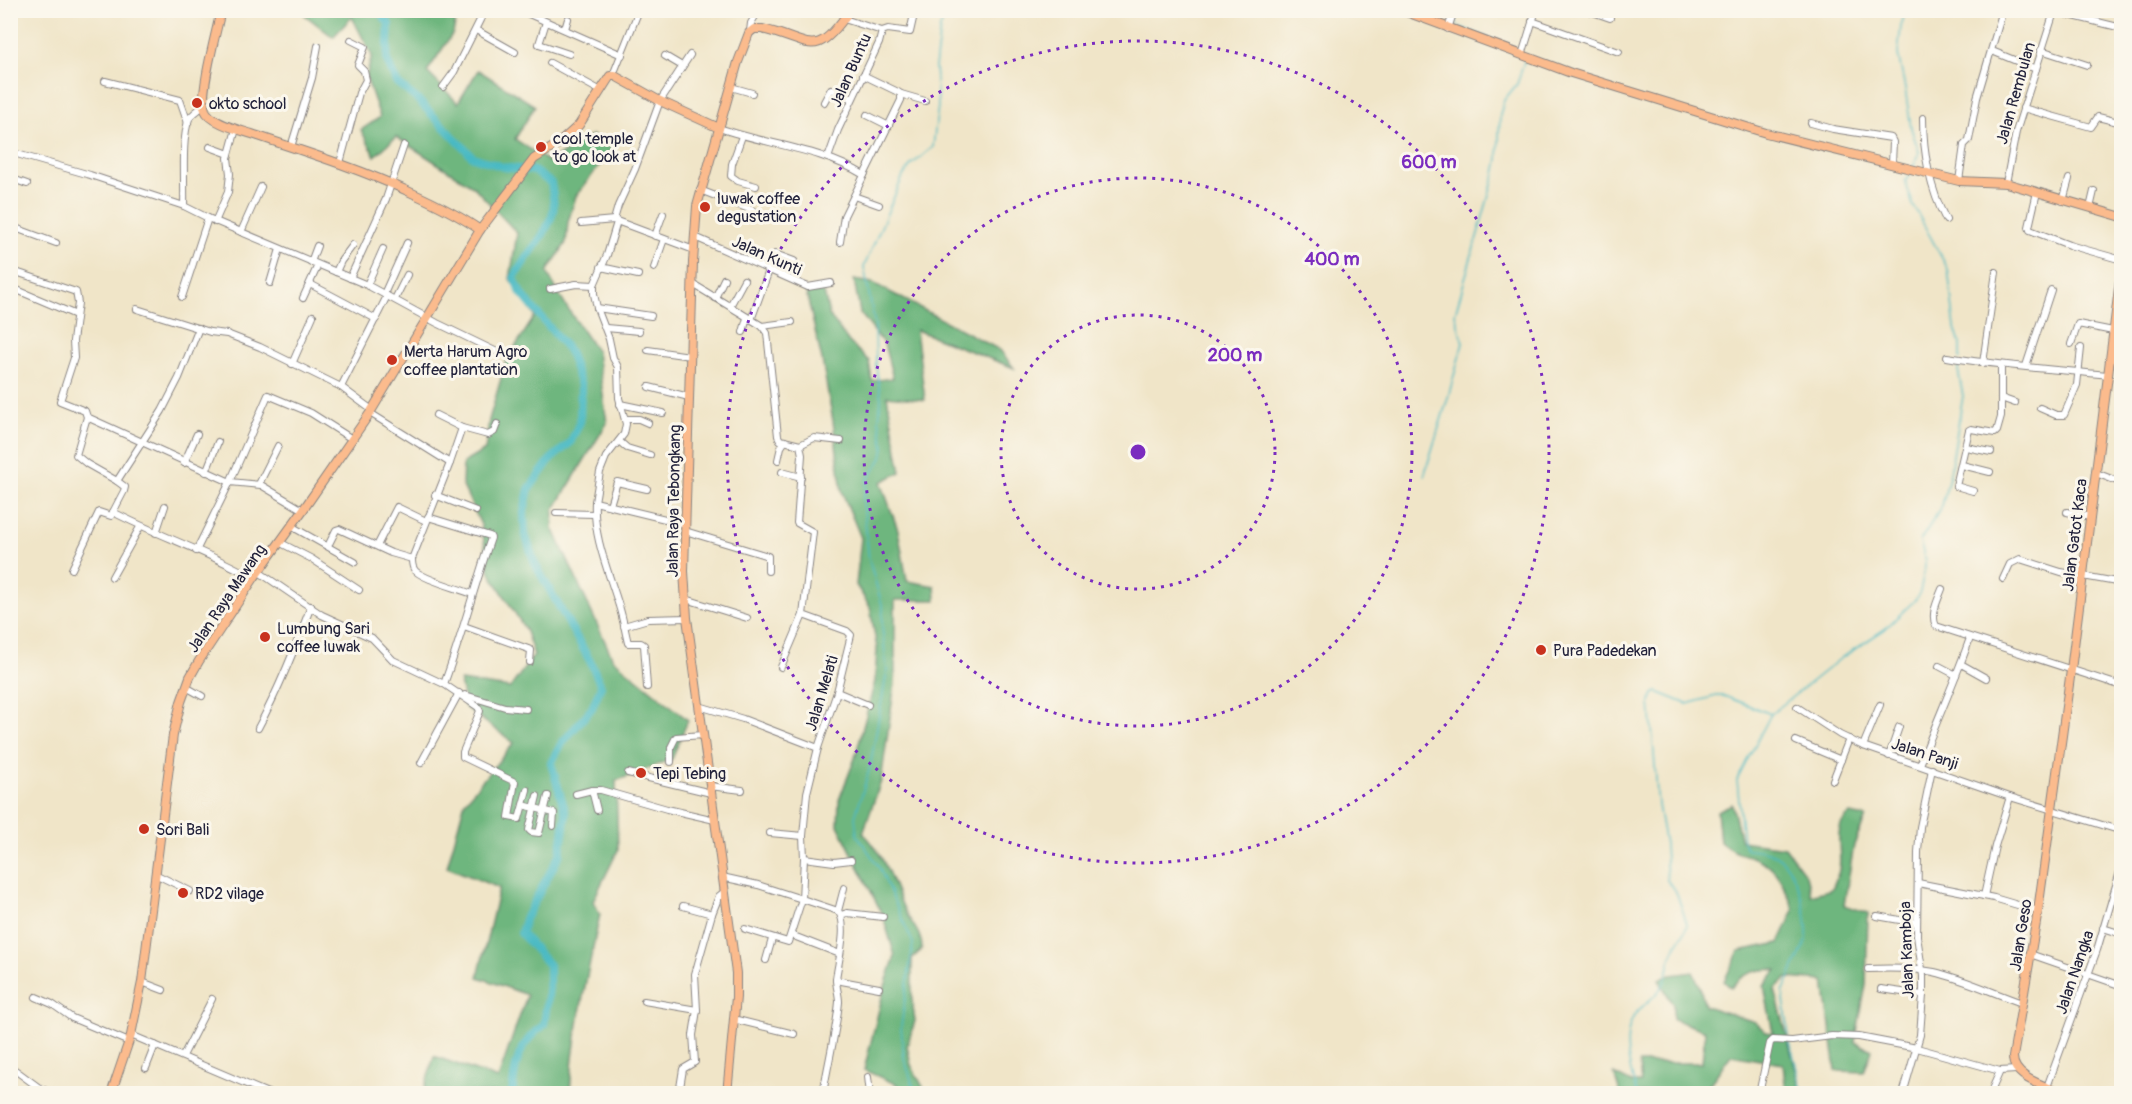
<svg xmlns="http://www.w3.org/2000/svg" width="2132" height="1104" font-family="Pangolin,sans-serif">
  <style>
    .forest { fill: #6eb67e; stroke: #486c5c; stroke-width: 1.5 }
    .lines { fill: none; stroke-linecap: round; stroke-linejoin: round }
    .stream { stroke: #4ab9c3; stroke-width: 1.5 }
    .river { stroke: #4ab9c3; stroke-width: 8 }
    .minor-casing { stroke: #898482; stroke-width: 8 }
    .major-casing { stroke: #898482; stroke-width: 10 }
    .minor { stroke: #fff; stroke-width: 6 }
    .major { stroke: #fbbb8d; stroke-width: 8 }
    .ring { fill: none; stroke: #7b2cbf; stroke-width: 3; stroke-dasharray: 3 6 }
    .poi-dot { fill: #c8321e; stroke: #fbf7ec; stroke-width: 2 }
    .labels { text-anchor: middle; stroke-width: 6; stroke-linejoin: round; paint-order: stroke }
    .street-label { font-size: 16px; fill: #22223b; stroke: #fbf7ec }
    .poi-label { font-size: 16px; fill: #22223b; stroke: #fbf7ec; text-anchor: start }
    .centre { fill: #7b2cbf; stroke: #fbf7ec; stroke-width: 3 }
    .ring-label { font-size: 18px; text-anchor: middle; font-weight: bold; fill: #7b2cbf; stroke: #fbf7ec; stroke-width: 6; stroke-linejoin: round; paint-order: stroke }
  </style>
  <rect width="100%" height="100%" fill="#fbf7ec"/>
  <filter id="ink" filterUnits="userSpaceOnUse"><feTurbulence type="fractalNoise" baseFrequency=".0167" numOctaves="2"/><feDisplacementMap in="SourceGraphic" scale="12" xChannelSelector="R" yChannelSelector="G"/><feConvolveMatrix kernelMatrix="1 2 1 2 8 2 1 2 1" color-interpolation-filters="sRGB"/></filter>
  <filter id="wash" filterUnits="userSpaceOnUse"><feTurbulence type="fractalNoise" baseFrequency=".008" numOctaves="4" result="noise"/><feDisplacementMap in="SourceGraphic" scale="24" xChannelSelector="R" yChannelSelector="G"/><feGaussianBlur stdDeviation="1.35" result="paint"/><feColorMatrix in="noise" values="0 0 0 0 0 0 0 0 0 0 0 0 0 0 0 0 0 1.4 0 .05"/><feComposite in="paint" operator="in"/></filter>
  <g filter="url(#wash)">
    <rect width="100%" height="100%" fill="#f0e5c8"/>
    <g class="forest">
      <path d="M302,11h156l-5,22 -26,39 31,31 20,-33 57,36 -20,33 34,23 43,-27 20,14 -36,47 -8,26 -2,21 -19,29 17,31 33,49 10,71 -53,87 -1,18 60,131 75,61 -16,39 -56,22 2,69 -25,51 7,13c-12,59 -27,120 -30,179h-147l11,-37 64,23 29,-84 -49,-18 21,-89 -52,-21 18,-66 49,-58 -49,-36 -5,-26 50,7 24,-33 -9,-26 -35,-56 -9,-48 -19,-41 1,-21 22,-13 4,-30 17,-59 29,-45 -25,-37 7,-46 -43,-46 -78,-50 -21,19 -14,-26 19,-13 -14,-40 6,-21 -20,-39 -19,20 -28,-22z"/>
      <path d="M854,280l19,3 127,67 14,18 -98,-38 9,70 -38,-4 14,76 -20,10 17,48 9,51 28,5 1,14h-41v82l-14,99 -18,52c22,21 29,51 42,78 7,14 17,22 17,38l-10,10v41l3,21 -8,25 4,19 12,22 1,6h-25l-1,-8 -34,-15 20,-81 11,-33 -12,-40 -45,-91 1,-25 16,-42 20,-77 2,-32 -7,-42 -14,-22 5,-47 -19,-46 -9,-71 -11,-61 -16,-68h18l5,23 20,27 20,19 3,20 21,-3 -9,-34 -24,-31z"/>
      <path d="M1732,804l9,37 44,6 21,28 5,20 21,-6c2,-6 6,-13 7,-19 4,-20 -8,-43 11,-56l16,3 -12,28 -10,60 24,8 -2,72 -11,57 17,8 -8,22 -28,-1 -12,-90 -37,-3 -12,12 27,103h-16l-3,-29 -52,-9 -28,38h-83l-6,-19 17,9h10l-2,-20h63l3,-32 -32,-12v-15l-14,-24 6,-4 28,-4 6,12 6,22 50,16 11,10 7,1 -9,-47 13,-16c-17,-2 -36,3 -46,18l-7,-7 15,-30 40,-8 15,-33c-7,-19 -16,-42 -35,-50 -18,-8 -22,-4 -39,-18l-3,-31z"/>
    </g>
    <g class="lines">
      <g class="stream">
        <path d="M1458,10l-2,12 2,4 55,22"/>
        <path d="M1906,10l-5,16 -3,28 7,34 6,40 8,24 -6,16"/>
        <path d="M1911,172l-6,9 8,24 35,64 7,59 5,16v14"/>
        <path d="M1424,476l23,-75 16,-58 -8,-29 40,-140 3,-15 2,-44 4,-15 13,-16 8,-25"/>
        <path d="M1789,1037l-6,-45 24,-53c1,-25 -10,-78 -37,-86 -7,-3 -15,-3 -23,-4l-4,-7 -6,-62 34,-66 70,-56 44,-29 31,-30 4,-7 5,-25v-9l-5,-17 22,-35 8,-33 13,-77 -5,-26 1,-7"/>
        <path d="M1790,1042l13,52"/>
        <path d="M916,1094l-12,-36 -3,-31 12,-84 -34,-76 -22,-32 -2,-18 15,-50 17,-96 -5,-45 1,-18 -14,-48 -6,-60 5,-21 14,-21 2,-11 -5,-27 2,-21 -5,-33 -1,-41 -11,-58 39,-91 7,-10 23,-19 5,-41 -3,-39 5,-39 5,-10 14,-8"/>
        <path d="M1637,1094c-7,-24 -18,-61 0,-82 9,-10 20,-16 26,-27 6,-11 6,-25 11,-36 4,-9 12,-15 13,-25l-10,-30 -10,-14 -2,-36 -7,-39 -8,-103 3,-8 4,-2 30,12 29,-8h8l47,18"/>
      </g>
      <path class="river" d="M379,10l10,14 -2,37 10,22 21,17 55,57 30,10 31,4 17,12c1,9 4,20 2,29 -7,25 -27,43 -39,66l7,15 48,58 12,35 -1,36 -10,21 -20,17 -21,29 -5,23 1,22 10,30 55,97 11,25 -9,22 -30,35 -11,20 15,51 -6,40 -35,65 -4,14 28,32v23l-5,37c-26,18 -29,39 -32,69"/>
    </g>
  </g>
  <g filter="url(#ink)">
    <g class="lines">
      <g class="minor-casing">
        <g id="minor">
          <path d="M520,10l102,45"/>
          <path d="M1587,10l23,8"/>
          <path d="M2049,10l73,18"/>
          <path d="M1440,13l12,4"/>
          <path d="M844,19l38,12"/>
          <path d="M1424,19l3,-9"/>
          <path d="M1532,21l87,31"/>
          <path d="M546,22l-7,22 30,10"/>
          <path d="M565,29l3,-10"/>
          <path d="M1448,29l6,-19"/>
          <path d="M476,30l39,22"/>
          <path d="M750,31l1,-8 8,-13"/>
          <path d="M882,31l6,-2 22,3 5,-22"/>
          <path d="M2041,50l46,15"/>
          <path d="M1992,51l44,18"/>
          <path d="M1522,55l14,-45"/>
          <path d="M665,56l17,10"/>
          <path d="M550,63l51,28"/>
          <path d="M613,75l26,-65"/>
          <path d="M105,81l75,19 8,23"/>
          <path d="M443,87l11,-15 31,-62"/>
          <path d="M731,87l21,6"/>
          <path d="M901,94l24,7"/>
          <path d="M824,102l7,-13 21,10"/>
          <path d="M203,106c-4,4 -11,8 -14,13 -8,19 -4,65 -5,87l24,12 159,67 70,38 58,28"/>
          <path d="M2023,108l68,19 7,-10 24,6"/>
          <path d="M867,115l22,11"/>
          <path d="M1923,118c0,34 7,72 23,102"/>
          <path d="M1811,123l22,6 58,9 2,4 -1,21"/>
          <path d="M719,128c48,17 101,20 145,47"/>
          <path d="M742,136l-10,28 -1,12 7,5 18,5"/>
          <path d="M10,139l5,-21"/>
          <path d="M210,147l19,7"/>
          <path d="M291,147l21,-69 6,-32"/>
          <path d="M10,152l80,23 94,31"/>
          <path d="M828,158l10,-28 41,-87 3,-12"/>
          <path d="M340,163l19,-70 7,-13 -2,-9 -6,-6 7,-18 -14,-7"/>
          <path d="M10,165l4,-12"/>
          <path d="M10,178l17,6"/>
          <path d="M1959,181l5,-36 5,-5 8,-42 26,-88"/>
          <path d="M2006,183l10,-51 38,-120"/>
          <path d="M700,190l75,29"/>
          <path d="M2037,192l-8,35 1,3 39,15 53,15"/>
          <path d="M854,196l25,9"/>
          <path d="M2063,201l6,-22"/>
          <path d="M2090,208l4,-17"/>
          <path d="M614,220l4,-14 17,-37 25,-68 30,-46"/>
          <path d="M215,222l13,-30 2,-18 -2,-16 8,-29"/>
          <path d="M617,222l-10,33 -13,30v9l3,14 12,31 4,19 5,9 1,31 7,26 -2,10 -18,23 -6,15 -5,30 91,22"/>
          <path d="M581,223l33,-3 80,30"/>
          <path d="M10,226l46,17"/>
          <path d="M241,232l20,-45"/>
          <path d="M655,236l8,-22"/>
          <path d="M695,237l113,50 23,-4"/>
          <path d="M840,242l4,-26 57,-116v-6l-3,-2 -35,-17"/>
          <path d="M311,262l6,-16"/>
          <path d="M601,267l37,8"/>
          <path d="M654,268l10,-29"/>
          <path d="M10,270l66,22 2,11 -5,38 1,17 -14,43 25,10 2,6 143,65 38,-87 43,18 41,26"/>
          <path d="M336,272l5,-11 12,-16"/>
          <path d="M350,278l36,-79 18,-54"/>
          <path d="M270,283l10,-34"/>
          <path d="M310,284l66,35"/>
          <path d="M693,284l69,42 5,7 11,103 2,4 20,5 2,10 -5,68 16,9 -10,83 44,16 4,4 -14,57 -19,56 -11,45 -4,43 1,22 -2,41 36,12c11,13 0,51 -2,68 0,8 3,15 3,23 -3,31 -11,61 -16,92"/>
          <path d="M367,285l16,-36"/>
          <path d="M10,287l66,28"/>
          <path d="M550,289l26,-5 18,1"/>
          <path d="M384,294l23,-51"/>
          <path d="M182,297l26,-79"/>
          <path d="M303,298l15,-33"/>
          <path d="M715,298l9,-19"/>
          <path d="M395,299l12,-24"/>
          <path d="M730,306l14,-26"/>
          <path d="M597,308l54,8"/>
          <path d="M137,309l73,23 17,2 33,13 81,40 31,23"/>
          <path d="M751,320l24,-66 19,7"/>
          <path d="M762,326l30,-4"/>
          <path d="M606,328l33,3"/>
          <path d="M743,332l4,-14"/>
          <path d="M2071,344l7,-20 35,7 9,4"/>
          <path d="M648,350l42,6"/>
          <path d="M1947,357c53,9 107,12 160,18"/>
          <path d="M1983,363l13,-91"/>
          <path d="M292,364l21,-48"/>
          <path d="M2026,366l25,-76"/>
          <path d="M341,387l46,-91"/>
          <path d="M649,387l40,10"/>
          <path d="M2001,398l14,5"/>
          <path d="M620,404l43,9"/>
          <path d="M2040,408l16,7h8l13,-30 4,-37"/>
          <path d="M370,413l80,50 -38,96c0,3 0,7 2,10 4,9 47,20 58,25"/>
          <path d="M436,415l26,13 26,7 6,-3 3,-8"/>
          <path d="M87,417l-11,38 11,9 30,17 45,-70 17,-33 20,-50"/>
          <path d="M625,419h14l9,4"/>
          <path d="M619,441l8,7 23,7"/>
          <path d="M800,445l14,-7 27,3"/>
          <path d="M1966,447l25,5"/>
          <path d="M778,460l3,-13 4,-6"/>
          <path d="M184,463l13,-29"/>
          <path d="M450,463l12,-35"/>
          <path d="M1962,465l28,7"/>
          <path d="M206,472l12,-30"/>
          <path d="M782,472l19,5"/>
          <path d="M2096,473l26,10"/>
          <path d="M259,484l19,-38"/>
          <path d="M1973,491l-17,-5 13,-56 2,-1 24,4 2,-2 4,-14v-52"/>
          <path d="M435,495l41,16"/>
          <path d="M595,502c-2,36 14,70 24,104 4,12 6,25 9,37h13l3,2 3,42"/>
          <path d="M610,505l7,-23 30,7"/>
          <path d="M113,512c46,24 96,40 141,66"/>
          <path d="M2067,512l23,5"/>
          <path d="M556,513l38,1"/>
          <path d="M428,517l62,19 1,2c-17,49 -29,98 -47,146"/>
          <path d="M291,526l64,36"/>
          <path d="M685,531l83,25v15"/>
          <path d="M156,533l9,-27"/>
          <path d="M279,542l33,17 47,31"/>
          <path d="M328,546l8,-16 3,-1 52,24 21,6"/>
          <path d="M377,546l20,-39 29,14"/>
          <path d="M196,551l34,-69 31,3 42,25"/>
          <path d="M72,569l27,-57 12,4 13,-25 1,-4 -8,-6"/>
          <path d="M259,572l63,43 50,23 21,22 51,24 34,23 2,4 -17,41v5l52,25 -6,35 10,2 8,-29"/>
          <path d="M112,577l28,-50"/>
          <path d="M2003,579l7,-15 10,-5 41,13 61,11"/>
          <path d="M1942,589c-4,11 -12,25 -6,37l186,60"/>
          <path d="M686,599l61,19"/>
          <path d="M464,626l67,24 -1,12"/>
          <path d="M624,626l24,-7 39,-1"/>
          <path d="M1961,664l25,14"/>
          <path d="M1939,666l17,9"/>
          <path d="M781,667l22,-52"/>
          <path d="M186,687l16,9"/>
          <path d="M837,692l31,13"/>
          <path d="M465,695l40,12 21,2"/>
          <path d="M699,706l44,13 75,29"/>
          <path d="M1797,707l43,28 23,11 147,51 112,34"/>
          <path d="M258,728c21,-39 37,-80 53,-122"/>
          <path d="M1796,741l45,19"/>
          <path d="M1863,746l17,-41"/>
          <path d="M1889,756l10,-29"/>
          <path d="M671,762v-15l5,-10 27,-2"/>
          <path d="M421,763l38,-70"/>
          <path d="M1920,765c16,-43 35,-84 50,-127"/>
          <path d="M628,773l83,20"/>
          <path d="M1833,780l16,-41"/>
          <path d="M710,786l32,4"/>
          <path d="M592,790l5,20"/>
          <path d="M576,794l16,-4h9l66,19 48,11"/>
          <path d="M537,796l-8,34 2,2 8,1 9,-37"/>
          <path d="M523,805l31,8 -1,13"/>
          <path d="M770,833l33,3"/>
          <path d="M804,858l30,4 17,-2"/>
          <path d="M155,874l35,17"/>
          <path d="M722,877l36,8 44,14 -14,43 -43,-13"/>
          <path d="M1918,883l76,15 44,13"/>
          <path d="M1984,896l11,-50 15,-49"/>
          <path d="M683,906l29,8"/>
          <path d="M838,911l6,-23"/>
          <path d="M841,915l6,-2 36,4"/>
          <path d="M1877,916l40,7"/>
          <path d="M2103,928l19,6"/>
          <path d="M791,935l49,19"/>
          <path d="M2030,954l92,32"/>
          <path d="M766,960l6,-21"/>
          <path d="M1868,969c22,-1 45,-1 66,3 30,7 59,21 88,31"/>
          <path d="M836,980l43,8"/>
          <path d="M142,982l21,8"/>
          <path d="M1881,989l42,6"/>
          <path d="M36,997l16,7 20,14 57,24"/>
          <path d="M644,1001l53,9"/>
          <path d="M733,1019l61,15"/>
          <path d="M131,1035l139,59"/>
          <path d="M183,1056l29,-57"/>
          <path d="M146,1068l9,-23"/>
          <path d="M15,1070l23,17 15,7"/>
          <path d="M868,1077l2,17"/>
          <path d="M2047,1087l50,-137 25,-85"/>
          <path d="M679,1094l4,-25 12,-7 -2,-27 4,-25 -2,-36 17,-60 7,-18 5,-4"/>
          <path d="M1759,1094l11,-51 3,-3 19,1 40,-5 27,1 58,11 83,23 16,-1"/>
          <path d="M1903,1094l17,-59 3,-40v-19l-6,-40 1,-84 2,-25 12,-58"/>
          <path d="M1990,1094l10,-23"/>
        </g>
      </g>
      <g class="major-casing">
        <g id="major">
          <path d="M221,10c-4,20 -22,84 -16,100 5,13 35,20 47,24 54,18 108,35 160,59 24,11 47,22 68,37"/>
          <path d="M1401,10l170,63 195,60 193,48 47,2 116,34"/>
          <path d="M111,1094l20,-59 11,-53 31,-247 8,-33 9,-25 9,-16 55,-83 49,-68 67,-97 110,-183 54,-71 24,-15 21,-19 31,-49h5l45,25 59,27"/>
          <path d="M727,1094l9,-97v-24l-49,-355 -3,-47 9,-309 4,-56 41,-144 11,-29 5,-4h8c49,11 52,34 88,-19"/>
          <path d="M2064,1094c-17,-8 -51,-15 -51,-37l25,-146 33,-241 51,-406"/>
        </g>
      </g>
      <use href="#minor" class="minor"/>
      <use href="#major" class="major"/>
    </g>
  </g>
  <g class="ring">
    <circle cx="1138" cy="452" r="137"/>
    <circle cx="1138" cy="452" r="274"/>
    <circle cx="1138" cy="452" r="411"/>
  </g>
  <g class="poi-dot">
    <circle cx="197" cy="103" r="6"/>
    <circle cx="541" cy="147" r="6"/>
    <circle cx="705" cy="207" r="6"/>
    <circle cx="392" cy="360" r="6"/>
    <circle cx="265" cy="637" r="6"/>
    <circle cx="1541" cy="650" r="6"/>
    <circle cx="641" cy="773" r="6"/>
    <circle cx="144" cy="829" r="6"/>
    <circle cx="183" cy="893" r="6"/>
  </g>
  <g class="labels">
    <g class="street-label">
      <text transform="translate(850 70) rotate(-66)" y="6">Jalan Buntu</text>
      <text transform="translate(2015 93) rotate(-74)" y="6">Jalan Rembulan</text>
      <text transform="translate(767 255) rotate(24)" y="6">Jalan Kunti</text>
      <text transform="translate(673 501) rotate(-89)" y="6">Jalan Raya Tebongkang</text>
      <text transform="translate(2074 535) rotate(-83)" y="6">Jalan Gatot Kaca</text>
      <text transform="translate(226 598) rotate(-56)" y="6">Jalan Raya Mawang</text>
      <text transform="translate(821 693) rotate(-73)" y="6">Jalan Melati</text>
      <text transform="translate(1925 753) rotate(18)" y="6">Jalan Panji</text>
      <text transform="translate(2020 935) rotate(-81)" y="6">Jalan Geso</text>
      <text transform="translate(1906 950) rotate(-92)" y="6">Jalan Kamboja</text>
      <text transform="translate(2074 972) rotate(-71)" y="6">Jalan Nangka</text>
    </g>
    <g class="poi-label">
      <text x="209" y="109">okto school</text>
      <text x="553" y="144">cool temple<tspan x="553" dy="18">to go look at</tspan></text>
      <text x="717" y="204">luwak coffee<tspan x="717" dy="18">degustation</tspan></text>
      <text x="404" y="357">Merta Harum Agro<tspan x="404" dy="18">coffee plantation</tspan></text>
      <text x="277" y="634">Lumbung Sari<tspan x="277" dy="18">coffee luwak</tspan></text>
      <text x="1553" y="656">Pura Padedekan</text>
      <text x="653" y="779">Tepi Tebing</text>
      <text x="156" y="835">Sori Bali</text>
      <text x="195" y="899">RD2 vilage</text>
    </g>
  </g>
  <circle cx="1138" cy="452" r="9" class="centre"/>
  <g class="ring-label">
    <text x="1429" y="168">600 m</text>
    <text x="1332" y="265">400 m</text>
    <text x="1235" y="361">200 m</text>
  </g>
  <rect width="2132" height="1104" fill="none" stroke="#fbf7ec" stroke-width="36"/>
</svg>
